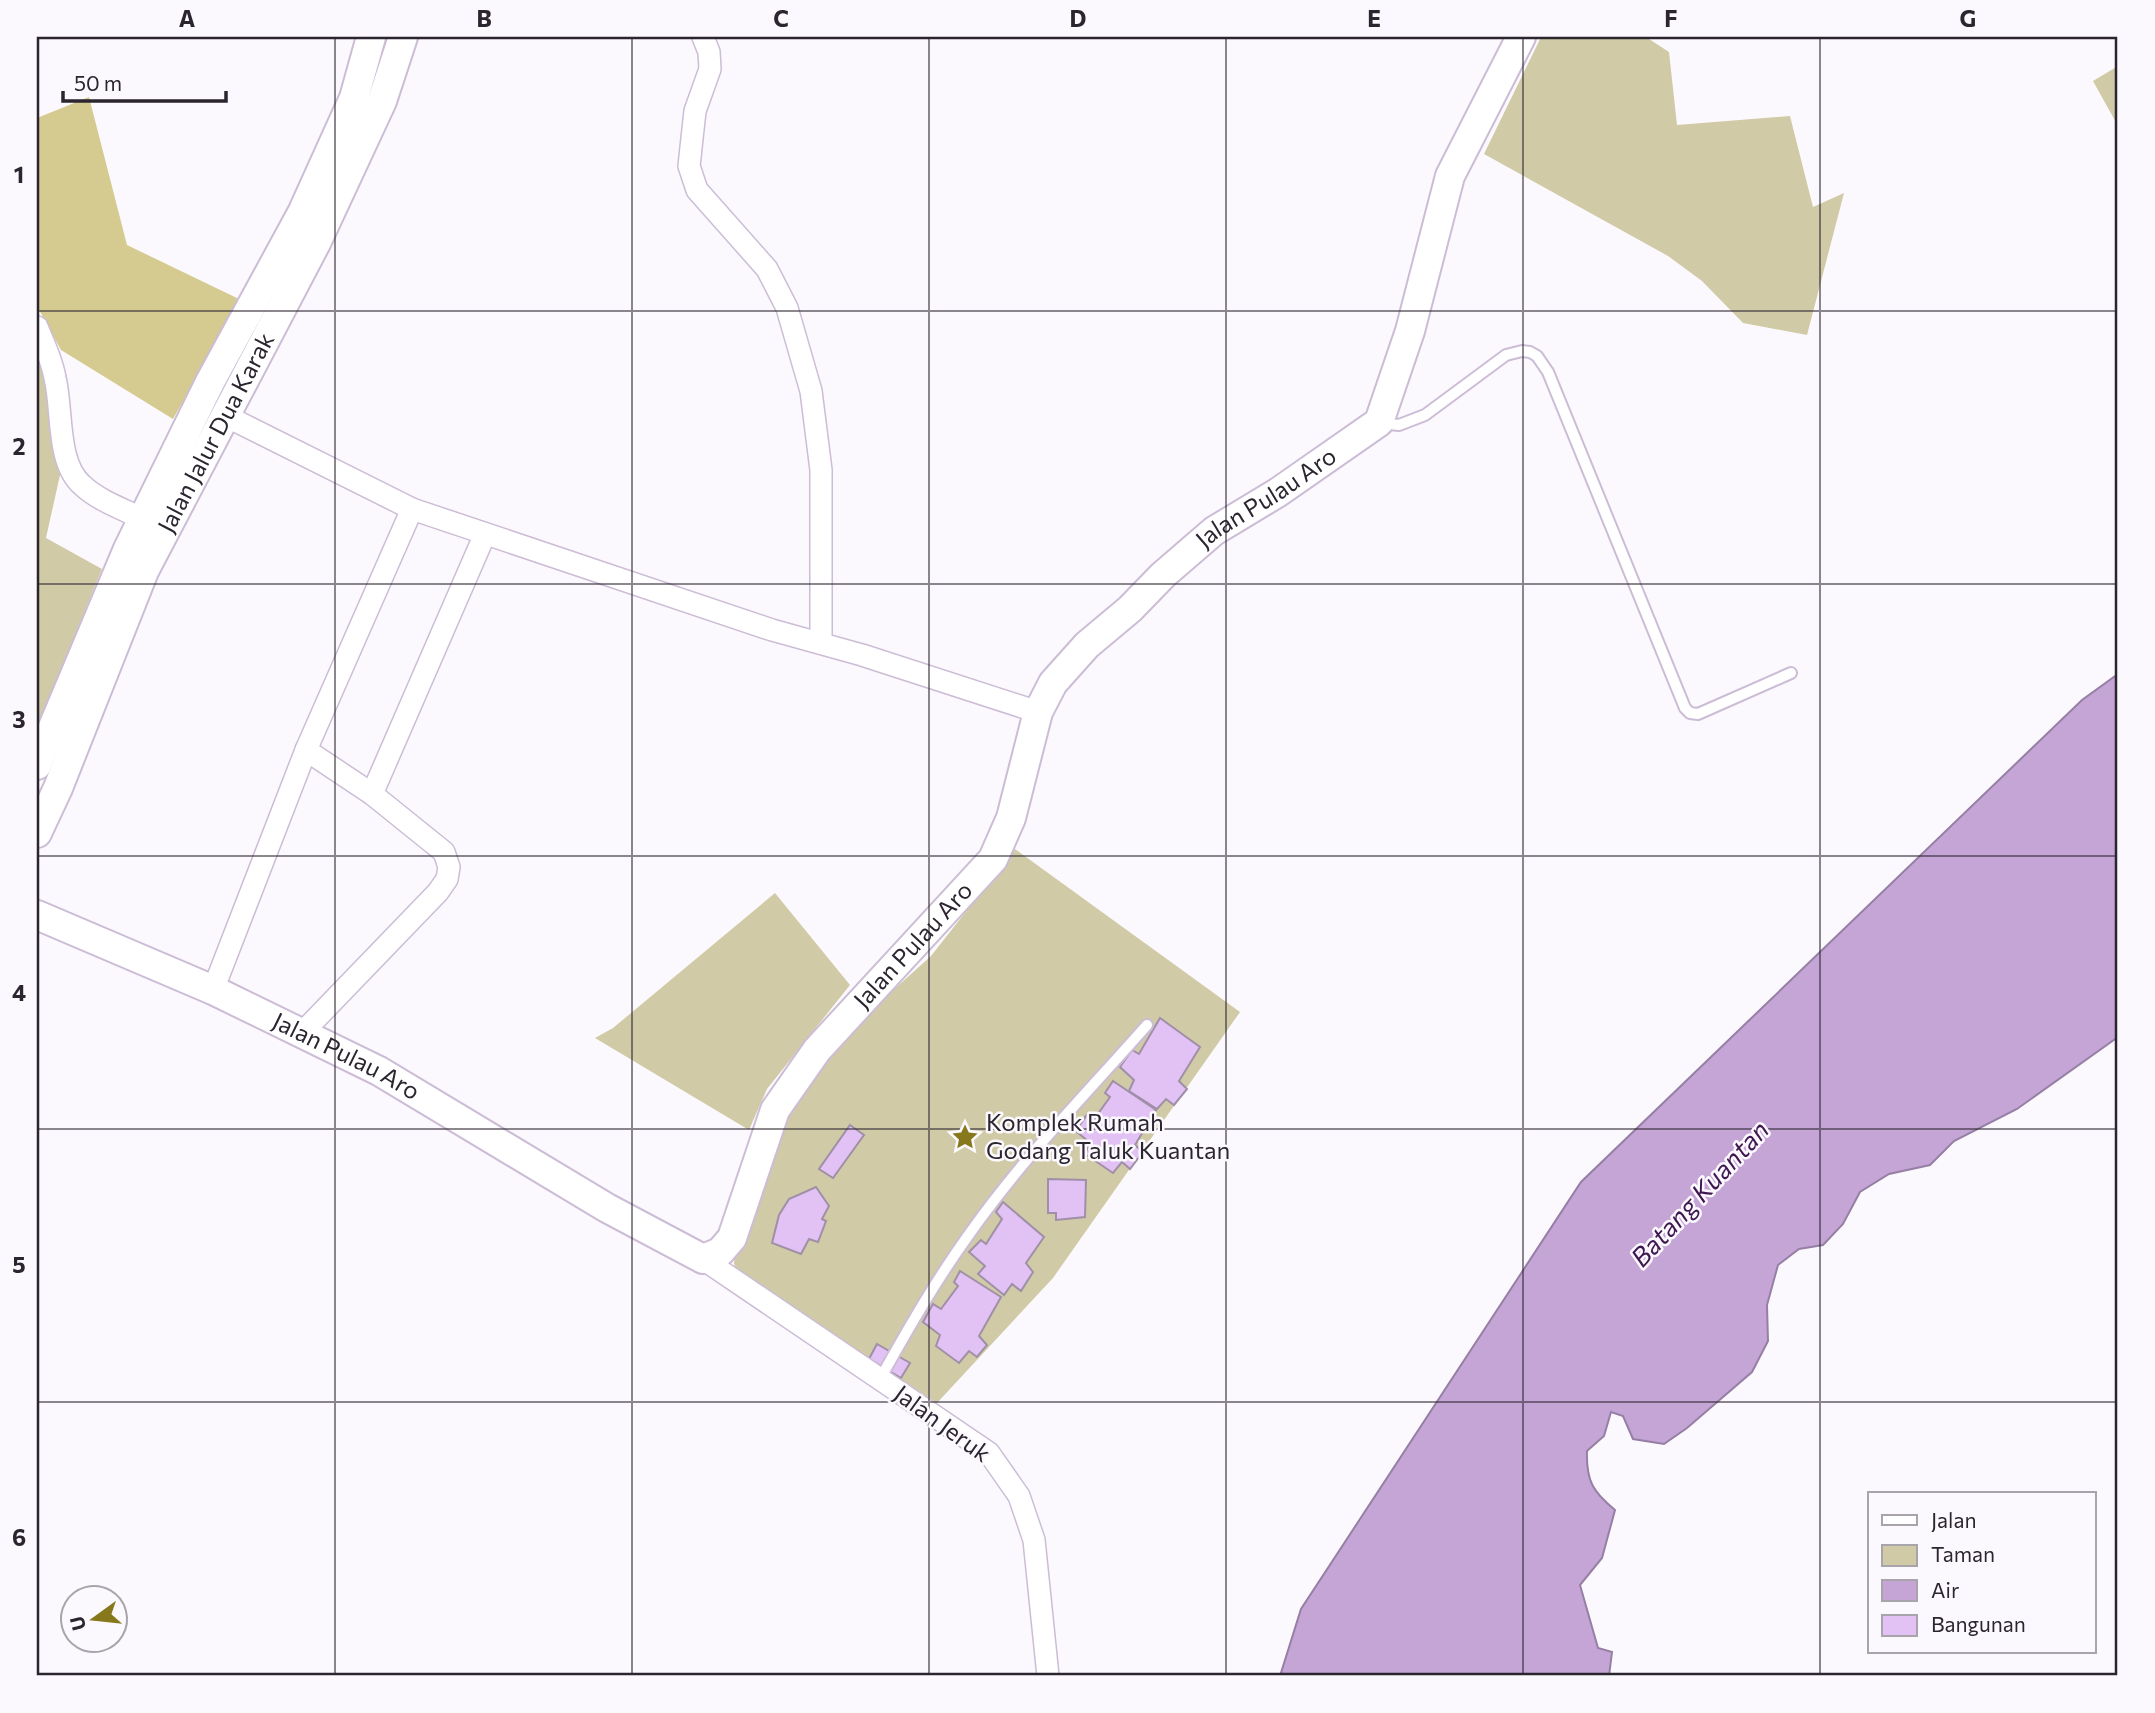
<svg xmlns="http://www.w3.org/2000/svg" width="2155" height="1713" font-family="Commissioner,sans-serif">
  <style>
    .green { fill: #d0caa6 }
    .forest { fill: #d5ca90 }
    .water { fill: #c4a5d6; stroke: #967fa4; stroke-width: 2 }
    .building { fill: #e2c2f4; stroke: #9f8fa7; stroke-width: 2 }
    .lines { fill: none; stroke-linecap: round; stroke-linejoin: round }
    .lane-casing { stroke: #ccbdd6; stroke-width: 14 }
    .street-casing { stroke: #ccbdd6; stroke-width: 24 }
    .secondary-casing { stroke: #ccbdd6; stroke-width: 32 }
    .lane { stroke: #fff; stroke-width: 10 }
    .street { stroke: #fff; stroke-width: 21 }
    .secondary { stroke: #fff; stroke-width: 28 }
    .grid { fill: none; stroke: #2b252f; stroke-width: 2; stroke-opacity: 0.55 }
    .labels { text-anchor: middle; stroke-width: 5; stroke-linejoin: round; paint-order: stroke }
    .street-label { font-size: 24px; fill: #2b252f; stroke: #fcf9fe }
    .poi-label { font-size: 24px; fill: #2b252f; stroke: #fcf9fe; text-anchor: start }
    .water-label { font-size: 26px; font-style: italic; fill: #3e1650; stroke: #fcf9fe }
    .neatline { fill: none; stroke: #2b252f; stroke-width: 2.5 }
    .grid-label { font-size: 23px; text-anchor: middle; font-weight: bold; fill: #2b252f }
  </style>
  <rect width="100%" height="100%" fill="#fcf9fe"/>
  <g class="green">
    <path d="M1541,37h105l23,15 8,73 113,-9 23,91 31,-14 -37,142 -64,-12 -41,-42 -34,-25 -184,-102z"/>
    <path d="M2118,66v60l-25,-45z"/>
    <path d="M37,340l25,126 -16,72 56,31 -65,158z"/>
    <path d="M1015,849l225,163 -187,266 -116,125 -201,-131 -2,-9 2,-17 50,-130 30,-44 45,-53 70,-63z"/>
    <path d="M775,893l75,92 -83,104 -18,41 -154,-92 18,-10z"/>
  </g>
  <path class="forest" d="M89,97l38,148 114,55 -68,119 -112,-69 -24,-44v-188z"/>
  <path class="water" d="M2118,674v363l-101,72 -63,32 -24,24 -41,9 -29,18 -17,32 -20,21 -24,4 -21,16 -11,40 1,36 -16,31 -65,56 -23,16 -31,-5 -10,-23 -12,-4 -7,24 -17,15c-1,30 6,41 28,59l-13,48 -22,27 18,63 14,4 -3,24h-329l21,-67 280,-427 501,-482z"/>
  <g class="building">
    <path d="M1160,1018l40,29 -21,34 8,8 -13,16 -8,-6 -9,10 -28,-18 5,-11 -14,-13 12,-17 7,4z"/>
    <path d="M1113,1081l43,29 -21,35 8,7 -13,17 -8,-7 -9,11 -28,-19 5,-11 -14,-12 12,-18 7,5 15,-21 -5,-4z"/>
    <path d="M850,1125l14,10 -31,43 -14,-9z"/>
    <path d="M1048,1179l38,1 -1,37 -29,3v-7h-8z"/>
    <path d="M816,1187l13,19 -7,13 4,2 -8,21 -9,-3 -8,15 -29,-11 7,-28 10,-16z"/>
    <path d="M1003,1202l41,35 -18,26 7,9 -12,19 -9,-7 -8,11 -26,-21 7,-8 -16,-14 12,-12 5,4 16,-25 -6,-7z"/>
    <path d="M960,1271l41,26 -22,39 8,9 -10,12 -8,-6 -10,12 -23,-17 4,-11 -17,-13 10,-18 8,5 17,-23 -4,-4z"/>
    <path d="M877,1344l33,19 -9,15 -32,-19z"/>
  </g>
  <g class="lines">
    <g class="lane-casing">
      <g id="lane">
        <path d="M1380,423l19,2 26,-10 81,-60 16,-4 8,1 7,4 11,16 137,336 5,5 8,1 93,-41"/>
        <path d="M880,1379c28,-50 56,-99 90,-146 52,-74 117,-140 177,-208"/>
      </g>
    </g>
    <g class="street-casing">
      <g id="street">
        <path d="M703,37l6,15 1,17 -15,42 -6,55 8,24 70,79 20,39 24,83 10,79v173"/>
        <path d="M37,327c7,17 15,33 18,51 8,32 1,84 27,107 17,16 41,24 61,34"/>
        <path d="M224,415l188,94 360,121 90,25 176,57"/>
        <path d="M372,794l113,-260"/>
        <path d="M213,990l93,-240 106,-241"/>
        <path d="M302,1033l136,-141 9,-13 2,-12 -5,-15 -72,-58 -66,-44"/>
        <path d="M703,1259l286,194 30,43 15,44 14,136"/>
      </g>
    </g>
    <g class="secondary-casing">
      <g id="secondary">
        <path d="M37,765l91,-216 82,-167 92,-169 52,-115 17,-61"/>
        <path id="s1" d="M37,833l21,-45 86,-217 172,-328 66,-142 21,-64"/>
        <path id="s2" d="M37,915l176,75 166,81 228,137 96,51 17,-7 12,-14 43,-128 42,-60 176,-191 18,-41 27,-106 15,-29 34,-38 43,-36 33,-34 51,-44 63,-38 102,-71 31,-91 40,-155 71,-139"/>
      </g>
    </g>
    <use href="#lane" class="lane"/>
    <use href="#street" class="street"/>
    <use href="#secondary" class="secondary"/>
  </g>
  <path class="grid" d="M335,37v1639M632,37v1639M929,37v1639M1226,37v1639M1523,37v1639M1820,37v1639M37,311h2081M37,584h2081M37,856h2081M37,1129h2081M37,1402h2081"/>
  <defs>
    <g id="sight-bare" transform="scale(2.1)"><path d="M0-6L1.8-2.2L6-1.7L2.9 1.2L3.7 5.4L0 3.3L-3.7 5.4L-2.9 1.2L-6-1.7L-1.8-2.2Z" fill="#87781c" stroke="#fcf9fe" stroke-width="2.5" paint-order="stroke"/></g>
  </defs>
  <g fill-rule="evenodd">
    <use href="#sight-bare" x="965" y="1137"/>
  </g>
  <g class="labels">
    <g class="street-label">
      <text dy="8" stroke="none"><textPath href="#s1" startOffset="439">Jalan Jalur Dua Karak</textPath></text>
      <text dy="8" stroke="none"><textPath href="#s2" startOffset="1726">Jalan Pulau Aro</textPath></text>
      <text dy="8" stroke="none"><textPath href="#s2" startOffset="1138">Jalan Pulau Aro</textPath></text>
      <text dy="8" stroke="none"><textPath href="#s2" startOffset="340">Jalan Pulau Aro</textPath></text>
      <text transform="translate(942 1424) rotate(36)" y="8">Jalan Jeruk</text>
    </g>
    <g class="poi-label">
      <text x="986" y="1131">Komplek Rumah<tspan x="986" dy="28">Godang Taluk Kuantan</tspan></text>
    </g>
    <g class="water-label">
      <text transform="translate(1700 1194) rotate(-47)" y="9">Batang Kuantan</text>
    </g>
  </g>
  <rect width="2155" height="1713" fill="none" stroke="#fcf9fe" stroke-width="77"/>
  <rect x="1868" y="1492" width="228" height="161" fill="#fcf9fe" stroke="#a8a4ab" stroke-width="2"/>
  <rect x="1882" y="1515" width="35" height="10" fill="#ffffff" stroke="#a8a4ab" stroke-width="2"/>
  <text x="1931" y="1528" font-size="21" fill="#2b252f">Jalan</text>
  <rect x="1882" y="1545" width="35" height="21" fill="#d0caa6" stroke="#a8a4ab" stroke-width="2"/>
  <text x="1931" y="1562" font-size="21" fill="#2b252f">Taman</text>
  <rect x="1882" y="1580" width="35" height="21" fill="#c4a5d6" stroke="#a8a4ab" stroke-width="2"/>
  <text x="1931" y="1598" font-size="21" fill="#2b252f">Air</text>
  <rect x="1882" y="1615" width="35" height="21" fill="#e2c2f4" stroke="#a8a4ab" stroke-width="2"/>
  <text x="1931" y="1632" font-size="21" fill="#2b252f">Bangunan</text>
  <g transform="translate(94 1619) rotate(255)"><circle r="33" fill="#fcf9fe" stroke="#a8a4ab" stroke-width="2"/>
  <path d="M0-5L12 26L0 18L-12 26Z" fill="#87781c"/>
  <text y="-10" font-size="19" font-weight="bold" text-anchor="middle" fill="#2b252f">U</text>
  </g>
  <path d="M63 91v10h163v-10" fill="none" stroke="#2b252f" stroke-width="3.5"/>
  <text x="74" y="91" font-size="21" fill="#2b252f" stroke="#fcf9fe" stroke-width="5" paint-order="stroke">50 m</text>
  <rect x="38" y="38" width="2078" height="1636" class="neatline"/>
  <g class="grid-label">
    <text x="187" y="27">A</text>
    <text x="484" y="27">B</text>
    <text x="781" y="27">C</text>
    <text x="1078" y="27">D</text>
    <text x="1374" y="27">E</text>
    <text x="1671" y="27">F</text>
    <text x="1968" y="27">G</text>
    <text x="19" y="183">1</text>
    <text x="19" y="455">2</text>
    <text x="19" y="728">3</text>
    <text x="19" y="1001">4</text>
    <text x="19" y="1273">5</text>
    <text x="19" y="1546">6</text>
  </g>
</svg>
